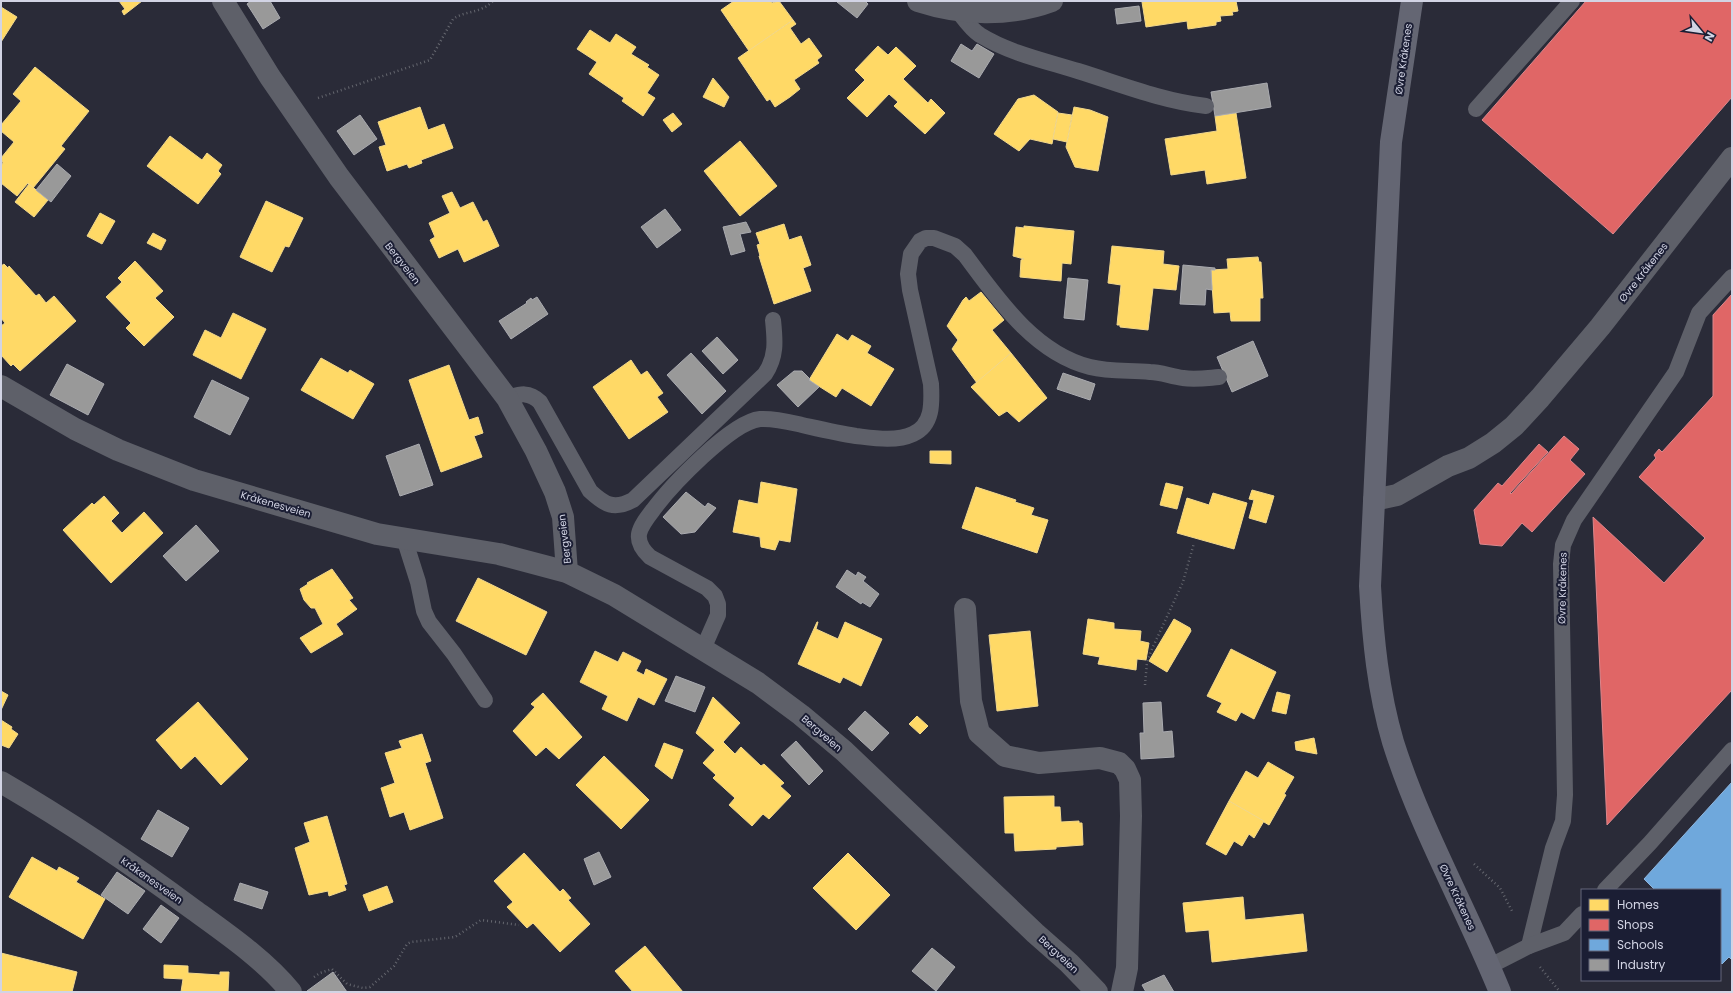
<svg xmlns="http://www.w3.org/2000/svg" width="1733" height="993" font-family="Poppins,sans-serif">
  <style>
    .homes { fill: #ffd966; stroke: #f2d88c }
    .shops { fill: #e06666; stroke: #dc878c }
    .schools { fill: #6fa8dc; stroke: #8db5de }
    .industry { fill: #999; stroke: #aaabb0 }
    .lines { fill: none; stroke-linecap: round; stroke-linejoin: round }
    .path { stroke: #64666e; stroke-width: 2.5; stroke-dasharray: 1 3; stroke-linecap: butt }
    .service { stroke: #5e6069; stroke-width: 16 }
    .minor { stroke: #5e6069; stroke-width: 22 }
    .secondary { stroke: #646673; stroke-width: 22 }
    .labels { text-anchor: middle; stroke-width: 4; stroke-linejoin: round; paint-order: stroke }
    .street-label { font-size: 10px; fill: #d2d4e4; stroke: #1b1e34 }
  </style>
  <rect width="100%" height="100%" fill="#2a2b38"/>
  <g class="homes">
    <path d="M119,1h23l-18,14 -2,-4 3,-2z"/>
    <path d="M734,1h37l1,2 7,-2 14,19 -44,31 -28,-41z"/>
    <path d="M1151,1h85l2,10 -6,1 1,3 -13,1 1,5 -5,1v3l-28,4 -1,-8 -41,6 -4,-25z"/>
    <path d="M1,7l16,10 -16,25z"/>
    <path d="M793,20l3,4 -6,4 11,16 8,-6 13,18 -5,4 2,3 -25,17 6,9 -10,8 -15,10 -5,-8 -3,2 -29,-43z"/>
    <path d="M590,30l20,13 6,-9 20,13 -5,7 18,11 -2,2 12,8 -12,18 8,5 -12,18 -21,-15 2,-3 -35,-24 8,-12 -20,-13z"/>
    <path d="M878,46l10,9 8,-8 20,19 -13,13 25,24 3,-4 14,14 -20,21 -31,-28 4,-4 -9,-8 -22,23 -20,-19 18,-18 -10,-10z"/>
    <path d="M35,67l54,44 -28,35 4,3 -32,39 -5,-5 -11,13 -16,-13v-17l2,-3 -2,-5 13,-16 -13,-11v-6l20,-24 -8,-7z"/>
    <path d="M713,78l16,19 -5,10 -21,-10z"/>
    <path d="M1034,95l24,17 -6,32 -22,-5 -11,12 -25,-17 24,-35z"/>
    <path d="M420,107l8,23 16,-6 9,24 -32,12 1,3 -13,5 -2,-4 -20,7 -8,-24 7,-2 -8,-23z"/>
    <path d="M1074,107l16,3 18,7 -10,54 -23,-4 -9,-20z"/>
    <path d="M673,113l9,11 -10,8 -9,-12z"/>
    <path d="M1058,113l14,2 -5,27 -14,-3z"/>
    <path d="M1236,113l10,65 -39,6 -2,-14 -34,5 -6,-36 52,-8 -2,-15z"/>
    <path d="M170,136l32,24 5,-7 15,12 -4,6 3,3 -23,30 -51,-38z"/>
    <path d="M740,141l37,45 -37,30 -36,-45z"/>
    <path d="M29,184l19,16 -14,17 -19,-15z"/>
    <path d="M452,192l8,16 13,-6 10,20 4,-2 12,26 -35,16 -6,-13 -19,9 -9,-18 5,-3 -6,-14 21,-10 -8,-17z"/>
    <path d="M266,201l37,17 -14,29 -4,-1 -13,26 -32,-15z"/>
    <path d="M100,213l15,8 -13,23 -15,-8z"/>
    <path d="M784,224l5,16 12,-4 10,29 -8,3 8,23 -37,13 -15,-48h1l-3,-11 3,-1 -4,-11z"/>
    <path d="M1024,226l50,5 -3,33 -9,-1 -1,18 -41,-4 1,-17 3,-1 -11,-3 3,-29 8,1z"/>
    <path d="M153,233l13,7 -5,10 -14,-7z"/>
    <path d="M1112,246l52,5 -1,13 16,2 -3,24 -23,-2 -5,42 -28,-3v-2h-3l4,-40 -13,-2z"/>
    <path d="M1258,257l1,5h2l2,36h-3v23h-29l-1,-9 -16,1 -3,-43 17,-1 -1,-10z"/>
    <path d="M135,261l28,30 -8,7 19,19 -30,29 -18,-18 5,-5 -25,-26 16,-15 -4,-4z"/>
    <path d="M4,264l4,4 1,-2 27,30 3,-2 7,9 8,-7 22,25 -56,50 -7,-7 -2,2 -10,-11v-29l4,-3 -4,-5v-52z"/>
    <path d="M981,292l23,28 -12,10 19,23 -34,30 -25,-34 6,-9 -11,-14 16,-26 3,-3 3,4z"/>
    <path d="M233,313l33,16 -25,50 -48,-24 12,-25 16,8z"/>
    <path d="M837,334l11,7 4,-6 19,11 -4,7 27,16 -23,37 -29,-18 -6,9 -27,-17z"/>
    <path d="M1011,353l36,45 -28,24 -12,-11 -8,5 -28,-29z"/>
    <path d="M321,358l27,15 2,-3 24,14 -21,35 -52,-29z"/>
    <path d="M631,360l10,15 6,-4 16,22 -6,4 11,15 -39,27 -36,-52z"/>
    <path d="M449,365l20,55 9,-3 5,16 -9,3 8,21 -41,15 -32,-92z"/>
    <path d="M930,451h21v13l-21,-1z"/>
    <path d="M761,482l36,7 -7,53 -11,-2 -4,10 -14,-3 -1,-10 -27,-5 6,-32 19,4z"/>
    <path d="M1166,483l17,4 -6,22 -17,-4z"/>
    <path d="M976,487l40,13 -1,2 19,6 -3,7 17,5 -11,33 -75,-25z"/>
    <path d="M1252,490l22,6 -8,27 -17,-5 5,-18 -5,-1z"/>
    <path d="M1213,493l34,10 -13,46 -57,-16 10,-35 22,7z"/>
    <path d="M104,496l15,17 -8,8 11,12 22,-21 19,21 -52,50 -48,-53 29,-27 2,2z"/>
    <path d="M332,569l21,29 -4,2 8,9 -21,15 7,10 -32,19 -11,-15 23,-14 -8,-16h-4l-7,-8 -4,-11 8,-5 -1,-1z"/>
    <path d="M478,578l69,34 -21,43 -70,-34z"/>
    <path d="M1088,619l26,4v6l27,2 -1,10 9,2 -3,17 -9,-1 -1,11 -38,-6 2,-7 -17,-3z"/>
    <path d="M1174,619l16,9 1,3 -24,41 -18,-11z"/>
    <path d="M817,622h1l-2,7 22,10 7,-17 37,17 -21,47 -18,-9 -3,6 -42,-19z"/>
    <path d="M1030,631l8,75 -41,5 -8,-76z"/>
    <path d="M1231,649l45,23 -22,47 -13,-7 -5,9 -19,-9 5,-9 -15,-7z"/>
    <path d="M595,651l23,11 5,-10 18,9 -5,10 8,4 2,-6 21,10 -13,26 -16,-8 -11,24 -25,-12 6,-13 -28,-14z"/>
    <path d="M1,691l7,4 -7,15z"/>
    <path d="M1277,692l13,3 -4,19 -14,-3z"/>
    <path d="M543,693l39,44 -23,22 -13,-12 -10,9 -23,-25 22,-24 -4,-3z"/>
    <path d="M713,697l27,26 -17,19 12,12 6,-7 20,19 3,-2 20,19 -4,3 11,10 -22,23 -6,-5 -11,12 -23,-21 6,-7 -22,-20 3,-3 -13,-12 12,-13 -19,-17z"/>
    <path d="M198,702l50,57 -27,26 -26,-29 -14,13 -25,-29z"/>
    <path d="M917,716l11,10 -8,8 -11,-10z"/>
    <path d="M1,720l11,7 -1,2 7,5 -9,14 -8,-3z"/>
    <path d="M422,734l9,27 -6,2 18,55 -33,12 -6,-18 -14,5 -9,-29 14,-5 -10,-30 17,-5 -3,-7z"/>
    <path d="M1314,738l3,16 -21,-4 -1,-8z"/>
    <path d="M664,743l19,7 -11,29 -17,-13z"/>
    <path d="M604,756l45,44 -28,29 -45,-44z"/>
    <path d="M1268,762l26,15 -10,17 2,1 -17,30 -40,-24 17,-30 12,7z"/>
    <path d="M1054,796v11h6l1,15 18,-1v2h3l1,22 -27,2v2l-41,2 -1,-18h-9l-1,-36z"/>
    <path d="M1229,801l35,20 -10,17 -5,-4 -7,12 -8,-5 -8,14 -20,-11z"/>
    <path d="M327,816l20,68 -3,1 2,5 -17,6 -1,-5 -19,4 -14,-47 15,-6 -6,-19z"/>
    <path d="M524,853l36,39 3,-3 8,9 -3,2 22,24 -30,28 -27,-29 -6,5 -20,-21 6,-5 -19,-21z"/>
    <path d="M848,853l42,42 -34,35 -43,-42z"/>
    <path d="M32,857l25,14 2,-4 20,11 -3,4 29,17 -22,40 -74,-42z"/>
    <path d="M387,886l6,16 -24,9 -6,-16z"/>
    <path d="M1243,897l2,23 58,-6 4,37 -95,11 -3,-32 -23,2 -3,-29z"/>
    <path d="M645,946l38,46h-50l-18,-21z"/>
    <path d="M1,953l76,19 -5,20h-71z"/>
    <path d="M164,965l24,1v7l32,2v-3h9l-1,20h-47l2,-13 -19,-1z"/>
  </g>
  <g class="shops">
    <path d="M1586,1h146v96l-119,137 -131,-114z"/>
    <path d="M1732,294v396l-125,135 -14,-308 71,66 41,-45 -66,-61 17,-19 -2,-3 5,-6 3,3 51,-56v-81z"/>
    <path d="M1564,436l15,13 -9,11 15,14 -53,58 -10,-9 -20,23 -22,-2 -6,-34 24,-27 4,3 37,-42 9,8 -38,41 1,1z"/>
  </g>
  <path class="schools" d="M1732,782v178l-3,-3 -7,7 -2,-2v-72h-65l-11,-11z"/>
  <g class="industry">
    <path d="M251,1h19l10,17 -17,11 -16,-25z"/>
    <path d="M865,1l3,3 -11,14 -20,-16z"/>
    <path d="M1139,6l2,15 -24,3 -2,-15z"/>
    <path d="M961,44l11,7 5,-7 17,10 -15,24 -28,-17z"/>
    <path d="M1267,83l4,24 -56,9 -4,-24z"/>
    <path d="M360,115l17,24 -23,16 -17,-24z"/>
    <path d="M57,164l14,12 -20,26 -15,-12z"/>
    <path d="M665,209l16,21 -24,18 -16,-21z"/>
    <path d="M746,222l5,10 -11,2 5,17 -14,4 -8,-28z"/>
    <path d="M1183,265l32,3v2h-4l1,20 -6,-1 -1,16 -25,-1z"/>
    <path d="M1068,278l20,2 -4,40 -20,-2z"/>
    <path d="M537,297l11,17 -37,25 -12,-18 28,-18 -1,-1 5,-4 1,2z"/>
    <path d="M717,337l21,23 -15,14 -21,-23z"/>
    <path d="M1253,341l15,35 -36,16 -15,-35z"/>
    <path d="M691,353l35,38 -24,23 -35,-39z"/>
    <path d="M67,364l37,20 -16,31 -38,-20z"/>
    <path d="M794,371h8l8,8 -1,1 10,7 -21,20 -21,-22z"/>
    <path d="M1063,373l32,11 -5,16 -33,-11z"/>
    <path d="M212,380l37,18 -19,37 -36,-18z"/>
    <path d="M419,444l14,41 -33,11 -14,-40z"/>
    <path d="M686,492l19,15 3,-4 8,5 -21,24 -14,2 -18,-17z"/>
    <path d="M196,525l23,26 -33,30 -23,-25z"/>
    <path d="M847,570l9,6 2,-4 8,5 -3,4 16,13 -9,13 -8,-5 -1,2 -25,-17z"/>
    <path d="M676,676l29,11 -10,25 -30,-11z"/>
    <path d="M1161,702l2,30 9,-1 2,26 -33,2 -1,-26h4l-1,-30z"/>
    <path d="M865,711l24,22 -17,18 -24,-22z"/>
    <path d="M796,741l27,30 -14,14 -28,-30z"/>
    <path d="M158,810l31,18 -17,29 -31,-18z"/>
    <path d="M599,852l12,25 -17,8 -10,-26z"/>
    <path d="M117,872l28,19 -17,23 -27,-19z"/>
    <path d="M240,883l28,9 -6,17 -28,-9z"/>
    <path d="M161,905l18,13 -18,25 -18,-14z"/>
    <path d="M932,948l23,19 -19,24 -24,-20z"/>
    <path d="M333,972l14,20h-40v-1z"/>
    <path d="M1164,975l10,17h-28l-4,-7z"/>
  </g>
  <g class="lines">
    <g class="path">
      <path d="M318,98l112,-38 23,-41c13,-9 27,-5 40,-18"/>
      <path d="M1145,685l2,-23 5,-13 31,-67 11,-39"/>
      <path d="M1474,864l26,24 12,23"/>
      <path d="M1540,967l20,25"/>
      <path d="M314,977l6,-4 12,-4 15,15 16,4 7,-1 24,-21 13,-22 4,-2 44,-5 26,-17 38,5"/>
    </g>
    <g class="service">
      <path d="M958,11c7,9 13,18 22,24 29,18 66,26 98,36 42,13 84,30 128,35"/>
      <path d="M1476,109l96,-108"/>
      <path d="M507,398c13,-4 22,-7 33,4l50,89c15,14 24,19 43,9l132,-126c12,-18 10,-34 8,-54"/>
      <path d="M404,538l14,44 6,29 5,11 25,32 31,46"/>
      <path d="M703,649l15,-34v-11l-3,-8 -8,-8 -57,-31c-19,-18 -11,-29 3,-47 17,-23 78,-88 107,-91 14,-1 29,3 42,6 18,4 35,8 54,11 17,2 40,6 57,-2 20,-9 19,-31 18,-50l-21,-94 -2,-16 3,-20 9,-13 6,-3h8l21,8 10,9c32,43 69,98 125,112 20,5 40,3 60,5 11,0 22,5 33,6 12,2 24,0 36,-1"/>
      <path d="M1605,890l45,-47 82,-93"/>
      <path d="M1529,946l24,-98 10,-27 2,-26 -4,-231 2,-19 11,-25 102,-148 23,-59 33,-36"/>
      <path d="M1490,966l39,-20 35,-13 18,-19"/>
    </g>
    <g class="minor">
      <path d="M223,1l47,76 69,100 168,221 29,53 19,41 8,25 4,55"/>
      <path d="M918,1c43,14 91,16 134,0"/>
      <path d="M1,386l74,43 43,21 76,30 183,54 122,20 68,18 47,23 144,88 43,32 43,36 191,182 34,30 28,29"/>
      <path d="M1374,500l23,-5 51,-29 21,-8 24,-15 21,-17 26,-28 60,-71 132,-169"/>
      <path d="M965,609l6,92 8,32 26,23 34,7 61,-5 19,5 6,6 5,11 1,36 -4,152 -5,24"/>
      <path d="M1,782c67,39 131,82 193,128 33,24 71,50 97,82"/>
    </g>
    <path class="secondary" d="M1412,1l-21,141 -21,444c3,53 8,105 23,156 27,86 73,166 107,250"/>
  </g>
  <g class="labels">
    <g class="street-label">
      <text transform="translate(1403 59) rotate(-82)" y="4">Øvre Kråkenes</text>
      <text transform="translate(403 263) rotate(52)" y="4">Bergveien</text>
      <text transform="translate(1643 272) rotate(-52)" y="4">Øvre Kråkenes</text>
      <text transform="translate(276 504) rotate(16)" y="4">Kråkenesveien</text>
      <text transform="translate(564 539) rotate(-97)" y="4">Bergveien</text>
      <text transform="translate(1562 588) rotate(-89)" y="4">Øvre Kråkenes</text>
      <text transform="translate(822 733) rotate(41)" y="4">Bergveien</text>
      <text transform="translate(152 880) rotate(35)" y="4">Kråkenesveien</text>
      <text transform="translate(1458 897) rotate(65)" y="4">Øvre Kråkenes</text>
      <text transform="translate(1059 954) rotate(43)" y="4">Bergveien</text>
    </g>
  </g>
  <rect width="1733" height="993" fill="none" stroke="#d2d4e4" stroke-width="4"/>
  <rect x="1581" y="889" width="140" height="92" fill="#1b1e34" stroke="#64677a"/>
  <rect x="1589" y="899" width="20" height="12" fill="#ffd966" stroke="#64677a"/>
  <text x="1617" y="909" font-size="12" fill="#d2d4e4">Homes</text>
  <rect x="1589" y="919" width="20" height="12" fill="#e06666" stroke="#64677a"/>
  <text x="1617" y="929" font-size="12" fill="#d2d4e4">Shops</text>
  <rect x="1589" y="939" width="20" height="12" fill="#6fa8dc" stroke="#64677a"/>
  <text x="1617" y="949" font-size="12" fill="#d2d4e4">Schools</text>
  <rect x="1589" y="959" width="20" height="12" fill="#999999" stroke="#64677a"/>
  <text x="1617" y="969" font-size="12" fill="#d2d4e4">Industry</text>
  <g transform="translate(1701 32) rotate(119)" stroke="#1b1e34" stroke-width="3" paint-order="stroke">
  <path d="M0-3L7 15L0 10L-7 15Z" fill="#d2d4e4"/>
  <text y="-6" font-size="11" font-weight="bold" text-anchor="middle" fill="#d2d4e4">N</text>
  </g>
</svg>
